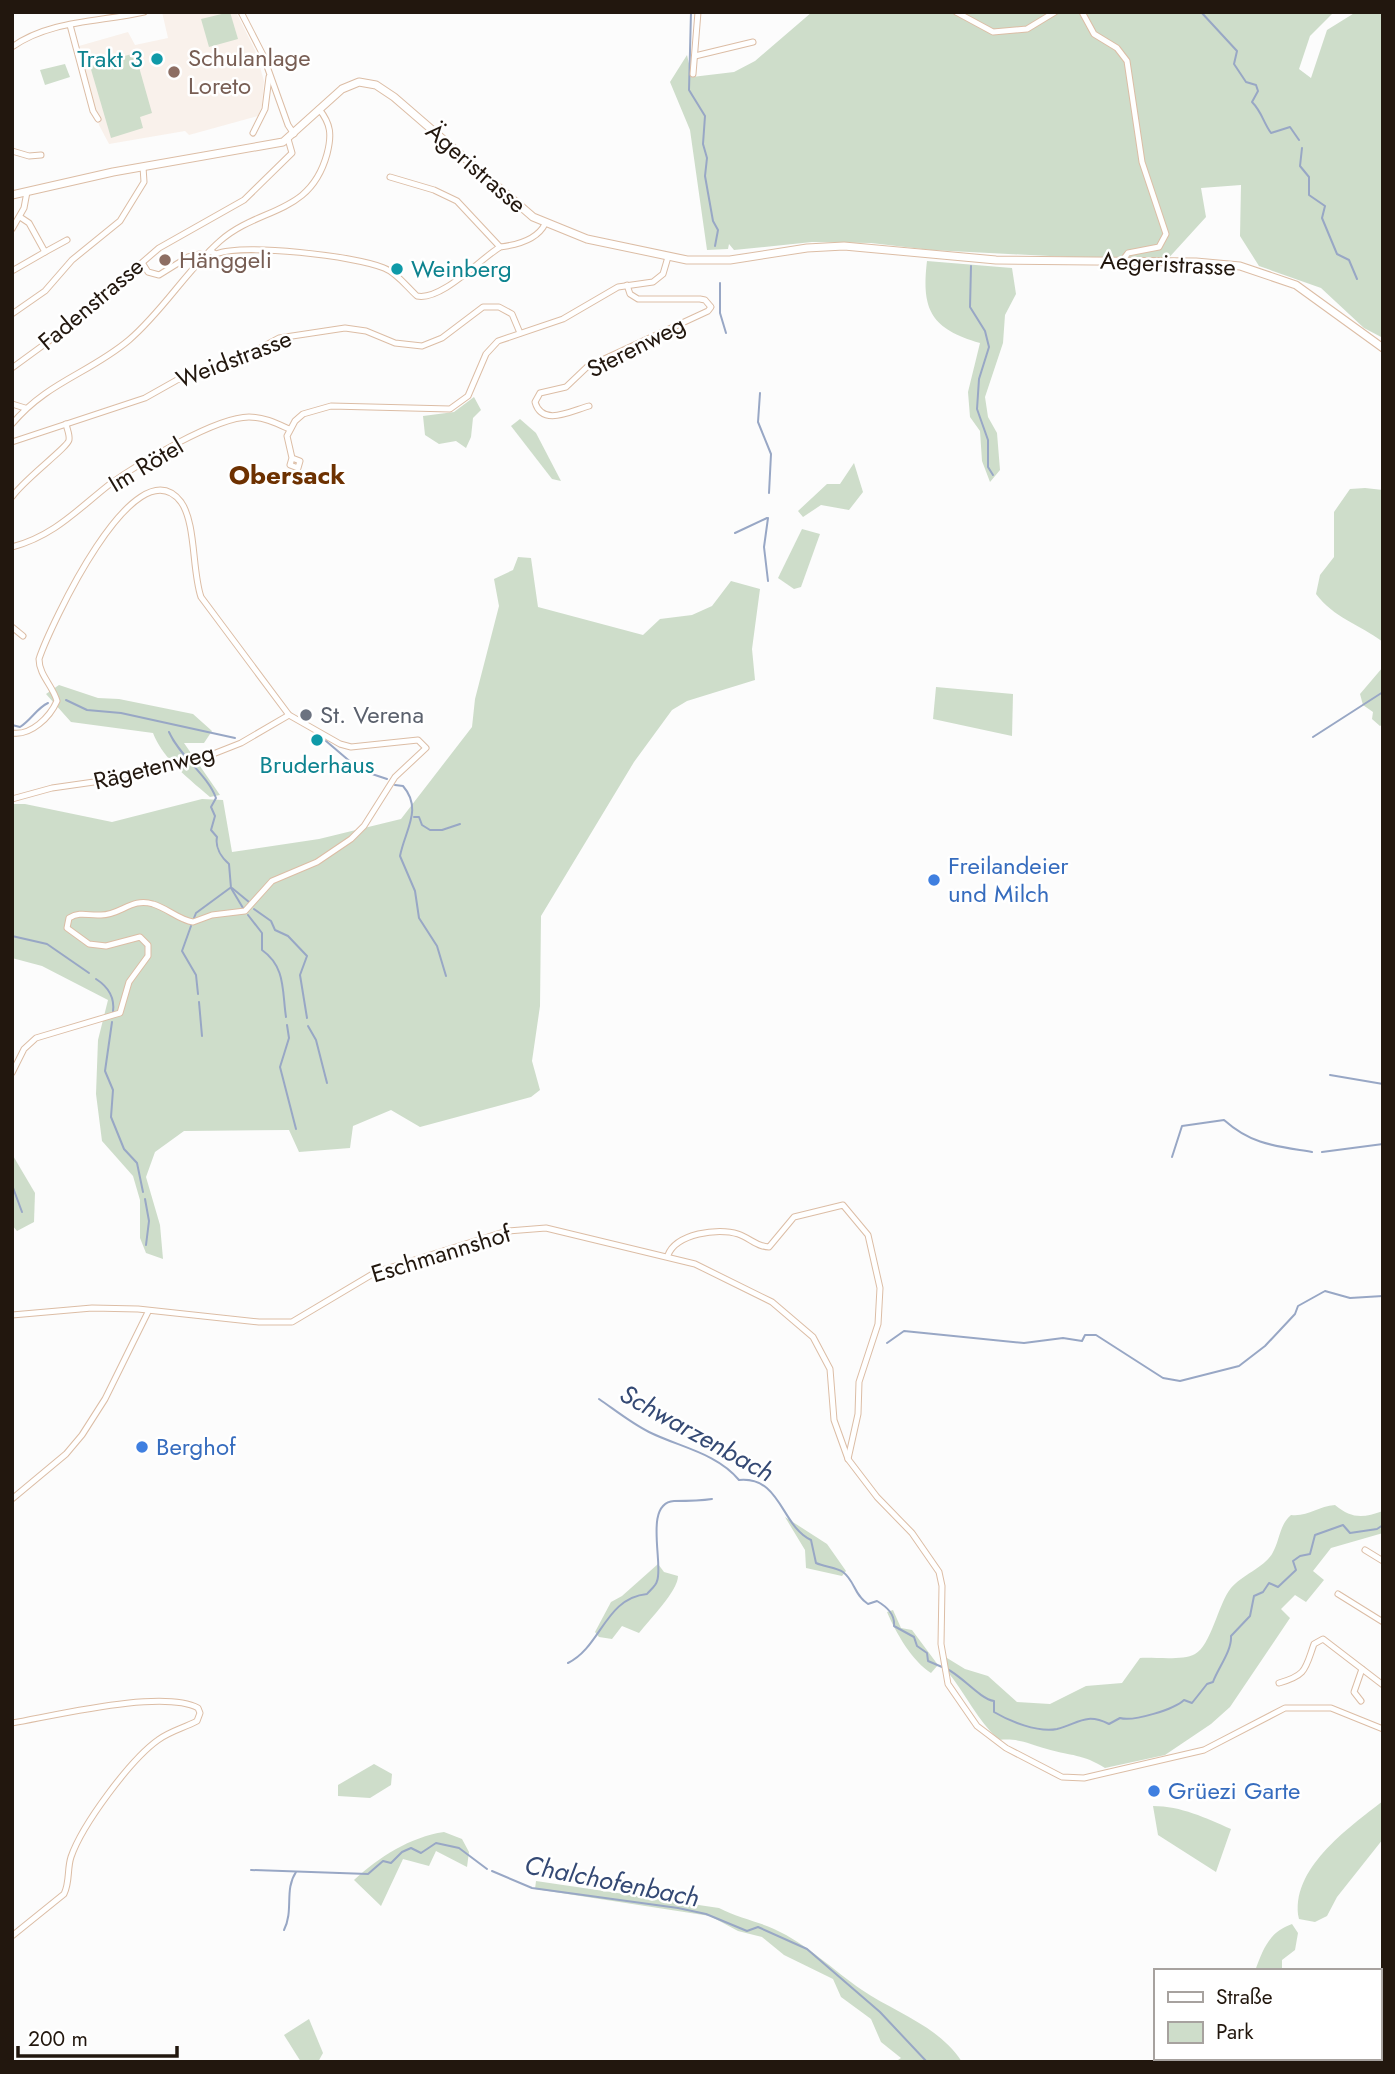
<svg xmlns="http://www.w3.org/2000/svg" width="1395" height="2074" font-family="Jost,sans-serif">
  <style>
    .built { fill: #f9f1eb }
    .green { fill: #ceddca }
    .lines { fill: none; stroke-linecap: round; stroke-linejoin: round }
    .stream { stroke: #98a7c5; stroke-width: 2 }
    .minor-casing { stroke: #dcbda5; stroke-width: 7 }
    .secondary-casing { stroke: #dcbda5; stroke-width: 9 }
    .minor { stroke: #fff; stroke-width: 5 }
    .secondary { stroke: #fff; stroke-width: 7 }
    .culture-dot { fill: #0f9aa8; stroke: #fff; stroke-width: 2.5 }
    .education-dot { fill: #8d6e63; stroke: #fff; stroke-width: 2.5 }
    .worship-dot { fill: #6b7280; stroke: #fff; stroke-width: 2.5 }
    .shop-dot { fill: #3f7fe0; stroke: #fff; stroke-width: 2.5 }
    .labels { text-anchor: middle; stroke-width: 5; stroke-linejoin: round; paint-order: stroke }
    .education-label { font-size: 24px; fill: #785e54; stroke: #fff; text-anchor: start }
    .culture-label { font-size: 24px; fill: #0d838f; stroke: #fff; text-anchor: end }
    .street-label { font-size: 24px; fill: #22170e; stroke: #fff }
    .worship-label { font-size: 24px; fill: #5b616d; stroke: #fff; text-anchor: start }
    .shop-label { font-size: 24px; fill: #366cbe; stroke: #fff; text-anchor: start }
    .neighbourhood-label { font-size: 26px; font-weight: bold; fill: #6d3101; stroke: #fff }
    .water-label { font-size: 26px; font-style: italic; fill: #344974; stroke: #fff }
  </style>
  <rect width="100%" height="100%" fill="#fcfcfc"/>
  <path class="built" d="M162,12h74l19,38 9,31 -2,24 -4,11 -69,19 -4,-4 -76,13 -10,-19 -20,-79 49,-14 7,13 33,-7z"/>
  <g class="green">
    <path d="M230,12l8,27 -29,8 -8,-28z"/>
    <path d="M812,12h522l-24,24 -11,33 12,9 16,-48 29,-18h27v326l-19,-10 -43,-40 -62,-22 -19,-30 1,-51 -40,3 5,29 -41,45 -234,-12 -60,-7 -59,-1 -78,8 -5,-6 -1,5 -21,1 -17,-120 -20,-48 17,-27 5,22 42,-5 21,-11z"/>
    <path d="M135,53l17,60 -12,4 3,11 -32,10 -21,-72z"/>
    <path d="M65,64l5,13 -25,8 -5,-15z"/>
    <path d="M927,261l85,7 4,26 -11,21 -2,28 -18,54 3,20 9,16 3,37 -10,12 -8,-21 -2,-30 -10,-14 -2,-25 12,-49c-48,-14 -59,-32 -53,-82z"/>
    <path d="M474,397l7,13 -8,8 -2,19 -5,11 -10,-7 -17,3 -14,-9 -2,-19 31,-4z"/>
    <path d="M520,419l16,14 25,48 -9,-2 -41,-53z"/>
    <path d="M854,463l9,29 -14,18 -28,-5 -18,12 -5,-6 29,-27h13z"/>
    <path d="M1365,488l18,2v152c-24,-18 -49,-24 -67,-48l4,-19 14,-18v-45l16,-23z"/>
    <path d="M802,529l18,5 -19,53 -7,2 -16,-11z"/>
    <path d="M518,557l13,1 7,49 105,28 17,-16 32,-4 20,-9 19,-25 29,8 -8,60 3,31 -68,21 -15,9 -38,52 -93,154 -1,90 -8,55 8,29 -9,7 -111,30 -29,-17 -38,16 -3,22 -51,4 -10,-22 -105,1 -29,21 -9,25 14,48 3,34 -17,-6 -6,-15v-38l-7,-24 -31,-35 -6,-47 2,-54 10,-40 -66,-34 -30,-8v-154h13l87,18 90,-23 21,1 9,52 87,-13 82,-20 71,-92 3,-28 24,-93 -5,-27 19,-9z"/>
    <path d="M1383,667v57l-3,2 -8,-7 1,-7 -10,-7 -3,-11z"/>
    <path d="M59,685l39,13 21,1 74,15 19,17 -8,12h-20l36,52 -10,2c-21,-18 -47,-38 -57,-64l-82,-11 -25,-28z"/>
    <path d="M936,687l77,7 -1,42 -79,-17z"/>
    <path d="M12,1154l23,39 -1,29 -17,9 -5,-6z"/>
    <path d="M1335,1505c17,14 28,13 48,6v22l-52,15 -18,23 11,9 -18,22 -11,-7 -14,14 9,9 -60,89 -19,17 -46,31 -60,13c-22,-14 -34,-12 -58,-19 -18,-5 -28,-11 -48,-9 -22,-20 -33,-46 -52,-69v-13l18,11 23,7 29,26 33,2 36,-18 36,-3 18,-25c15,-1 42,3 55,-4 16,-8 23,-50 36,-66 11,-13 32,-20 41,-34 8,-13 7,-29 19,-39 17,2 27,-9 44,-10z"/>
    <path d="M785,1517l42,27 19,27 -4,5 -36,-8 -1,-18z"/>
    <path d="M658,1564l6,8 14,4c0,15 -29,44 -39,57l-17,-7 -10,13 -13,-2 -4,-5 16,-30 11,-6z"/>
    <path d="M893,1610l8,18 11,2 26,35 -7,8c-19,-12 -35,-40 -44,-61z"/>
    <path d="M374,1764l18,10 -1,11 -21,13 -32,-2v-11z"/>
    <path d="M1383,1801v38l-46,58 -10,19 -12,6 -16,-3c-10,-49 49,-91 84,-118z"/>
    <path d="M1153,1806c28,0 53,12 78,23l-15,43 -58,-37z"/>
    <path d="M444,1832l18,7 7,13 -2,15 -31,-16 -7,15 -26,-7 -22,47 -27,-26c25,-23 56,-43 90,-48z"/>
    <path d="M536,1881l183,27c19,10 38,13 55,21 33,15 59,41 88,61 34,23 77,36 100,72h-67l6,-4 -20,-16 -10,-23 -30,-22 -8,-18 -49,-24 -22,-18 -24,-6 -28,-15 -175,-27z"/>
    <path d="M1292,1924l6,9 -3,17 -13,10v11h-27c8,-22 14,-39 37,-47z"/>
    <path d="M309,2019l14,34 -5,9h-17l-17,-27z"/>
    <path d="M1199,2058h78l-2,4h-78z"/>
  </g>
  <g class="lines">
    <g class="stream">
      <path d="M691,12l-2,78 16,26 -2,28 4,14 -2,18 8,45 5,9 -3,16"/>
      <path d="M1201,12l36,39 -3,13 12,18 10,3 2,6 -6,11c10,10 11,20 19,31l19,-6 9,13"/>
      <path d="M1302,148l-2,18 9,11v18l16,11 -3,12 15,36 12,6 8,19"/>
      <path d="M971,266l-1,41 15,24 4,16 -10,32 -2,30 11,31v27l5,8"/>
      <path d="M720,283v30l6,20"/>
      <path d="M760,393l-2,29 13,32 -2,39"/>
      <path d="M735,533l32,-15"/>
      <path d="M768,581l-4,-34 4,-29"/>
      <path d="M66,700l21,10 34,3 114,25"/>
      <path d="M12,725l8,2c11,-7 17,-19 28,-24"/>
      <path d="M169,732c11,25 38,42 47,66l-5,9 4,9 -4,14 6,7c-2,10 4,20 12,27l2,24 12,20"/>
      <path d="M1313,737l70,-45"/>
      <path d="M326,741l34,29 27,9"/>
      <path d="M395,785l8,1c20,23 2,44 -3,70l15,35 4,27 18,28 9,30"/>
      <path d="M414,817h5l3,8 8,5h12l18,-6"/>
      <path d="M232,888l17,14"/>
      <path d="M254,909l17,12 4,9 13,6 19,20 -7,19 7,43"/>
      <path d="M248,915l14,18v17c24,17 20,41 24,67"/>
      <path d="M194,918l2,-5 34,-25"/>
      <path d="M191,926l-9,25 14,24 2,19"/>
      <path d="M12,936l35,8 42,29"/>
      <path d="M96,979c11,7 19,18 17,33"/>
      <path d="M199,1002l3,34"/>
      <path d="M112,1022l-7,49 8,19 -2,27 13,32 13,14 6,29"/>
      <path d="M287,1025l2,13 -9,29 16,62"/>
      <path d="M308,1026l8,14 11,43"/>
      <path d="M1330,1075l53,9"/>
      <path d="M1322,1152l61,-8"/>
      <path d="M1172,1157l10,-31 42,-6c28,25 52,26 88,32"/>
      <path d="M12,1185l10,27"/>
      <path d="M145,1199l4,22 -3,24"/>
      <path d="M887,1343l17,-12 120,12 39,-5 19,3 3,-6h11l67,43 17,3 59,-15 26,-20 30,-32 3,-8 27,-15 25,7 33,-2"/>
      <path d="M599,1399c16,11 32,24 50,33 30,15 68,21 90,48 42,-4 42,46 72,60l5,23c9,4 20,4 27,9 12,9 11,23 25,32l9,-3c10,6 18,13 17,25l20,11 3,9 10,7 1,8 14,6"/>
      <path d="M568,1663c33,-16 37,-65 79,-69 3,-4 9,-8 10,-13 7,-16 -14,-78 17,-80 12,0 25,0 38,-2"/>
      <path d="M947,1669c15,7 33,30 47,32v11c15,9 44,21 63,17 21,-5 28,-17 52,-5l11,-6c13,4 55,-9 64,-18l8,3 15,-19 6,-2c5,-14 19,-31 18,-46l19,-20 4,-20 9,-4 6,-9 9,4 18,-17 -3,-9 7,-5 10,-2 5,-19 28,-10 7,8 27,-4 6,-4"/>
      <path d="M251,1870l117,4 15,-13 8,2 11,-11 9,-4 10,5 15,-10 23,5 28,21"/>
      <path d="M492,1871l40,17 146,20 28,6 41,17 11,-4 49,22 73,63 47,50"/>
      <path d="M284,1930c10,-20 0,-40 12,-58"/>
    </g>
    <g class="minor-casing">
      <g id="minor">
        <path d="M241,12l22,43 25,70 6,9"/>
        <path d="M956,12l37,20 34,-3 28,-17"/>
        <path d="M1082,12l12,22 23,14 10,13 15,101 24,72 -7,13 -31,6 -6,8"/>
        <path d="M70,25l23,86 5,8"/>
        <path d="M12,47c38,-27 88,-25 132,-35"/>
        <path d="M695,56l58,-14"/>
        <path d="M693,74l5,-62"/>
        <path d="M253,133l12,-24 4,-32"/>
        <path d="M12,151l17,5 12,-1"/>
        <path d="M390,177l44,13 23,11 43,46"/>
        <path d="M20,217l9,6 16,29 22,-12"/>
        <path d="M12,229l12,-21 3,-16"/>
        <path d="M210,251l6,3c27,-11 140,2 168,14 13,5 23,19 33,28 24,5 62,-36 83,-49 17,-2 37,-7 45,-23"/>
        <path d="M143,264l5,8 11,3 29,-18 12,-3 4,3"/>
        <path d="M12,271l33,-19"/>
        <path d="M12,314l33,-23 27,-31 48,-39 24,-39 -1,-15"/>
        <path d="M12,368l52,-38 95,-82 85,-48 48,-47 -4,-14"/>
        <path d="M12,404l13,4"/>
        <path d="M589,406c-18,5 -47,21 -54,-4l5,-9 26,-6 21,-20 121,-56 3,-4 -6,-7 -5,-1h-62l-8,-5 -3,-9"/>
        <path d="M12,424c35,-42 78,-51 117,-84 34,-29 57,-69 91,-99 40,-35 90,-25 107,-87 5,-19 4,-30 -8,-45"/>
        <path d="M12,442l133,-44 32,-18 54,-16 48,-26 66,-10 21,3 29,12 27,3 20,-8 41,-31h16l13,7 8,19"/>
        <path d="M292,458l8,3 -2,7 -8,-3 2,-7 -5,-22 8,-15 8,-7 28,-8 119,3 18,-13 18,-42 12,-13 65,-22 55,-32 35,-5 10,-8 5,-17"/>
        <path d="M12,497c10,-16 56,-50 57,-57 1,-5 -2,-11 -3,-16"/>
        <path d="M12,547c42,-11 66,-38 98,-63 28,-20 106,-67 139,-67 15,0 27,6 40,12"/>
        <path d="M12,627l11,9"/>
        <path d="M12,733c19,3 38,-16 45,-32 -4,-15 -18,-26 -18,-42 10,-30 96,-217 142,-157 15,21 11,69 20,95l88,118 51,29 11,3 67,-7 8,8 -31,29 -31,49 -13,13 -34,23 -45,19 -27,30 -33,4 -19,7c-14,-2 -26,-14 -40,-18 -21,-7 -32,11 -52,11 -13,1 -20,-4 -32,3l-2,10 22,16 17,2 34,-9 8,8v11l-19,26 -9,31 -84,25 -12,11 -12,24"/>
        <path d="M12,799l40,-11 42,-6 114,-26 33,-13 48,-28"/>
        <path d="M668,1255c8,-21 50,-28 70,-21 12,4 19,13 31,13l25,-30 49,-12 25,30 12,53 -2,36 -19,58 -1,32 -10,45"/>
        <path d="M12,1315l80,-7 46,1 121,13h33l84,-50 131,-41 39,-3 149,36 77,38 41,35 17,32 4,51 14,39 29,38 35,36 27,39 3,14 -1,58 7,40 29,42 29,22 56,29 22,1 120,-28 81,-42h46l52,21"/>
        <path d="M12,1499l54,-45 16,-19 23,-36 43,-87"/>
        <path d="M1365,1550l18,11"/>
        <path d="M1338,1594l45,28"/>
        <path d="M1279,1683c28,-8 26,-14 35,-39l9,-5 60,46"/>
        <path d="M1361,1701l-7,-9 8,-23"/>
        <path d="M12,1723c42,-7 150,-34 186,-15l2,5 -3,8c-13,7 -27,10 -39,19 -28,20 -76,85 -87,117 -4,12 -1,25 -7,37l-52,42"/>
      </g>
    </g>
    <g class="secondary-casing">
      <path id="secondary" d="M12,195l101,-23 170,-30 59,-53 17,-7 17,3 18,12 139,120 54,22 100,21h43l77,-12 37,-2 152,14 200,2 44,4 56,19 87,63"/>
    </g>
    <use href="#minor" class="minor"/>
    <use href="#secondary" class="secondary"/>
  </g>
  <g class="culture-dot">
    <circle cx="157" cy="59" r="7"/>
    <circle cx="397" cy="269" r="7"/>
    <circle cx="317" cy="740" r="7"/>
  </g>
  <g class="education-dot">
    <circle cx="174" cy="72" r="7"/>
    <circle cx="165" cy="260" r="7"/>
  </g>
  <circle class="worship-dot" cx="306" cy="715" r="7"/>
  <g class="shop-dot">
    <circle cx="934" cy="880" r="7"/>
    <circle cx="142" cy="1447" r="7"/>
    <circle cx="1154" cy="1791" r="7"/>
  </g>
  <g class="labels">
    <g class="education-label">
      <text x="188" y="66">Schulanlage<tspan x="188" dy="28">Loreto</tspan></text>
      <text x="179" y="268">Hänggeli</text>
    </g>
    <g class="culture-label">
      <text x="143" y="67">Trakt 3</text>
      <text x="411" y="277" text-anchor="start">Weinberg</text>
      <text x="317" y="773" text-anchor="middle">Bruderhaus</text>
    </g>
    <g class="street-label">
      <text transform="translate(476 168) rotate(41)" y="8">Ägeristrasse</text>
      <text transform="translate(1168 264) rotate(3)" y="8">Aegeristrasse</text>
      <text transform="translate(91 304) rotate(-40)" y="8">Fadenstrasse</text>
      <text transform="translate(636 347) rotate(-27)" y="8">Sterenweg</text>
      <text transform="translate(234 359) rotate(-21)" y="8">Weidstrasse</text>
      <text transform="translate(146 465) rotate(-31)" y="8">Im Rötel</text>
      <text transform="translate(154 767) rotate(-14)" y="8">Rägetenweg</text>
      <text transform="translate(441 1254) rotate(-17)" y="8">Eschmannshof</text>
    </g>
    <g class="worship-label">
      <text x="320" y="723">St. Verena</text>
    </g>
    <g class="shop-label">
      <text x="948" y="874">Freilandeier<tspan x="948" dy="28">und Milch</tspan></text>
      <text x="156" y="1455">Berghof</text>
      <text x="1168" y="1799">Grüezi Garte</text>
    </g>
    <g class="neighbourhood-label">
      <text x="287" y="484">Obersack</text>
    </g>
    <g class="water-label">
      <text transform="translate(697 1433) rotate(29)" y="9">Schwarzenbach</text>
      <text transform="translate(612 1881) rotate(11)" y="9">Chalchofenbach</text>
    </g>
  </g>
  <rect width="1395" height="2074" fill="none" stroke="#22170e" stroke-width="28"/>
  <rect x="1154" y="1969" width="228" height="91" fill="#ffffff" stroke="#a7a29f" stroke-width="2"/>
  <rect x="1168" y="1992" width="35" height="10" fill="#ffffff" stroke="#a7a29f" stroke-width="2"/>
  <text x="1216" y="2004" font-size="21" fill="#22170e">Straße</text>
  <rect x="1168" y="2022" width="35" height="21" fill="#ceddca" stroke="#a7a29f" stroke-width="2"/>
  <text x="1216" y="2039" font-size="21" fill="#22170e">Park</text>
  <path d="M18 2046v10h159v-10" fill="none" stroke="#22170e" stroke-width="3.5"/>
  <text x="28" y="2046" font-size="21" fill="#22170e" stroke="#ffffff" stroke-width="5" paint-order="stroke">200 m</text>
</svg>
